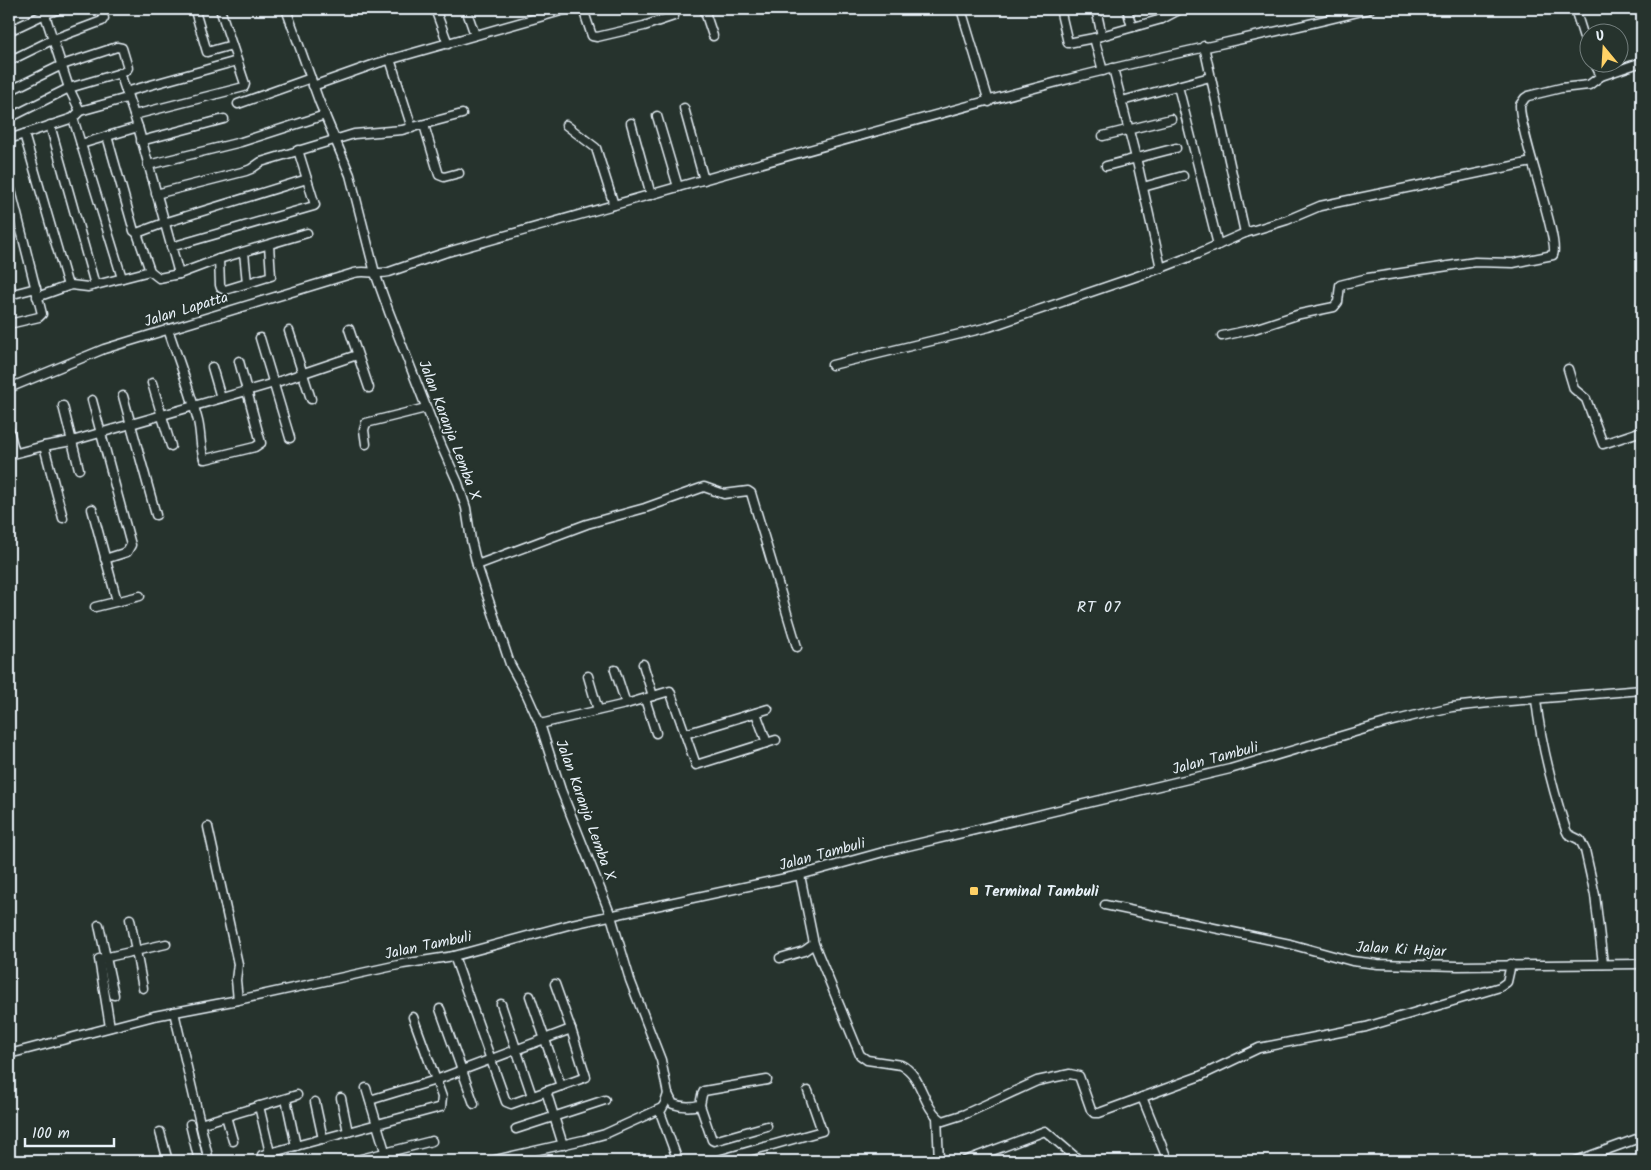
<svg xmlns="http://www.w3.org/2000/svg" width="1651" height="1170" font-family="Kalam,sans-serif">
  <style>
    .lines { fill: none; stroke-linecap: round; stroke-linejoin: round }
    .minor-casing { stroke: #e8f1f8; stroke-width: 11 }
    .minor { stroke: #26332d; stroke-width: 8 }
    .poi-dot { fill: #ffd166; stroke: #26332d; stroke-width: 2 }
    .labels { text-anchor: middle; stroke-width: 4; stroke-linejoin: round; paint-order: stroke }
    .street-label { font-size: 15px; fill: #e8f1f8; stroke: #26332d }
    .poi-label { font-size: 15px; font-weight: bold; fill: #e8f1f8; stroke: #26332d; text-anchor: start }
    .neighbourhood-label { font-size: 16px; letter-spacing: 1px; fill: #e8f1f8; stroke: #26332d }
  </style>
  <rect width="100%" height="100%" fill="#26332d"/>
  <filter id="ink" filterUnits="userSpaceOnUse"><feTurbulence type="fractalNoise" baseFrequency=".02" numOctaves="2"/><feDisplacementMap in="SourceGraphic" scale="10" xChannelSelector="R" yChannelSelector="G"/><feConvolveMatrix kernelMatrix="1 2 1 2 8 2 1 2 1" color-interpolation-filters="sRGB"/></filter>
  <g filter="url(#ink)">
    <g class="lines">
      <g class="minor-casing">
        <g id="minor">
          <path d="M43,9l26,79 11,23"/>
          <path d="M198,9l-3,2 12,41 25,-7"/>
          <path d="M286,9l33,92 31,74 25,98 14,39 52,133 17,38 8,25 5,32 6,25 33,99 17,31 13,29 21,66 50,126 19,64 31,80 7,34 -3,9 -5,9 18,49"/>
          <path d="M435,9l13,35"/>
          <path d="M466,9l9,26"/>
          <path d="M583,9l9,27 5,1 47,-11 30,-10 -2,-7"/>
          <path d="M704,9l9,27"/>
          <path d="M961,9l28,93"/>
          <path d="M1060,9l8,34 26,-5 68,-19 19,-10"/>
          <path d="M1096,9l6,27"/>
          <path d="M1127,9l5,18"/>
          <path d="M1160,9l2,10"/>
          <path d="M1575,9l13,41"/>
          <path d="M9,31l36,-17 15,-5"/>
          <path d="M1094,38l9,33"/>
          <path d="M1204,46l41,187"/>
          <path d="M390,59l22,69"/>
          <path d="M9,61l45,-22 48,-18 2,-3 -3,-9"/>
          <path d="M237,61l-108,30 -2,3 11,33 41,147 40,-15 88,-26"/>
          <path d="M1594,62l7,14"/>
          <path d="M1113,68l25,98 23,102"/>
          <path d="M120,73l7,21"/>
          <path d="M313,86l65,-23 190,-54"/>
          <path d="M1178,86l40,159"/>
          <path d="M9,91l53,-26 55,-18 5,1 6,20 -4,4 -55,16 -60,30"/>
          <path d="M1122,101l88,-24"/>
          <path d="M238,104l73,-26"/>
          <path d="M684,108l20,72"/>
          <path d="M134,115l110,-28 1,-3 -25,-75"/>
          <path d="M657,116l21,71"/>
          <path d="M73,118l49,160"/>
          <path d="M631,123l20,72"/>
          <path d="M50,125l45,160"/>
          <path d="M424,125l15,50 5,2 15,-4"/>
          <path d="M566,125l30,23 18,57"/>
          <path d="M24,134l44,152"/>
          <path d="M107,136l27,95 3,2 27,-10 143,-44"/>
          <path d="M1103,136l68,-17"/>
          <path d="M9,139l64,-21 7,-7 47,-13"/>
          <path d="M141,141l83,-22"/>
          <path d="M81,144l57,-17"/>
          <path d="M148,165l93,-23 84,-27"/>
          <path d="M1106,166l70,-18"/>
          <path d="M9,182l33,132 -3,3 -30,7"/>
          <path d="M1143,187l40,-11"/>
          <path d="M156,194l90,-23 5,-2 10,-7 93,-28 48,-4 60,-16"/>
          <path d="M137,233l13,38 9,7 20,-4"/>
          <path d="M171,247l143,-41 1,-1 -17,-55"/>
          <path d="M244,252l3,31"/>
          <path d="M219,259l1,26 1,3 4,2 46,-14 -2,-31"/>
          <path d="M9,283l3,11"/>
          <path d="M9,295l27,-7"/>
          <path d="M37,297l34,-12 17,2 62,-16"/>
          <path d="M168,329c10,30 22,61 30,92 3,12 2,27 6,38h2l49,-12 6,-4 -22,-82"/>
          <path d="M349,329l20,59"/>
          <path d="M289,331l22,68"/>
          <path d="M1222,336l32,-7 46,-15 34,-7 4,-5 2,-17 28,-7 107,-16 38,1 40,-8c8,-13 -34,-123 -33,-150l5,-7 3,-2 33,-8 28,-3 12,-9 41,-14"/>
          <path d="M260,338l30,100"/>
          <path d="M832,365l157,-38 172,-59 36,-14 48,-21 42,-13 33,-14 212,-44"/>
          <path d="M212,367l9,31"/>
          <path d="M1568,369l6,20 12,10 17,45 39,-13"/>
          <path d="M152,383l19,63"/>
          <path d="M9,388l95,-39 250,-76c12,-3 23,2 35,-1l55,-19c207,-58 413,-118 621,-173 101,-26 204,-45 305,-71"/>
          <path d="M123,396l33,119"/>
          <path d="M92,400l39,145 -4,7 -22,7"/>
          <path d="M63,406l16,63"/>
          <path d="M9,430l6,23"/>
          <path d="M366,444l-2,-14 2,-7 60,-15"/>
          <path d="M44,446l19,72"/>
          <path d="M9,455l35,-9 28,-5 202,-58 83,-28"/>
          <path d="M92,509l25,92"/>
          <path d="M477,565l110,-41 58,-16 59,-21 20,7 24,-3 3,2 46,154"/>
          <path d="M95,607l45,-11"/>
          <path d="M643,664l10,32"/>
          <path d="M615,670l11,34"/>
          <path d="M588,676l10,34"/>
          <path d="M645,699l11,34"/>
          <path d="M1536,700c5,44 16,87 30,130l2,4 12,6 5,10 10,45 8,69"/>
          <path d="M756,713l11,30"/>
          <path d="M540,724l86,-20 44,-13 26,74 80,-25"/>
          <path d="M685,734l83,-25"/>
          <path d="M208,827l30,137 -2,16 2,20"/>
          <path d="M800,875l14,69 46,111 7,5 34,5c22,10 21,44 42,56l22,-7 72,-33 33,-7 9,2 12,34 3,3h5l101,-37 59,-28 107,-21 134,-40 7,-5 4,-18"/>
          <path d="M1105,905l185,39 62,17 26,3 80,2 184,-2"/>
          <path d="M130,919l13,69"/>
          <path d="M99,925l15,70"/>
          <path d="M454,956l52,146 5,2 75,-27 -15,-48"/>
          <path d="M780,958l24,-7 10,-7"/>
          <path d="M530,996l31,90"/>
          <path d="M501,1004l31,92"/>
          <path d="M440,1009l34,95"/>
          <path d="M174,1012l35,149"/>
          <path d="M110,1027l-11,-68 67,-15"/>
          <path d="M9,1054l145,-38 84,-16 165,-36 51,-8 118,-32 228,-49 87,-24 343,-82 155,-46 36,-9 31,-7 46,-5 144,-12"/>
          <path d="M366,1088l22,73"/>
          <path d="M546,1091l17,54"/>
          <path d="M668,1094l5,10c9,3 18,3 27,1l2,-10 2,-4 63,-11"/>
          <path d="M1142,1097l26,64"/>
          <path d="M341,1098l7,34"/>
          <path d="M286,1099l10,47"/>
          <path d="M370,1100l66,-20 -23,-63"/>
          <path d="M315,1102l8,37"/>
          <path d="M700,1105l12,35 2,1 53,-15"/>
          <path d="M259,1106l11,47"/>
          <path d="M226,1116l7,25"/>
          <path d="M937,1117l2,44"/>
          <path d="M190,1124l9,37"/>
          <path d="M200,1124l97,-29"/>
          <path d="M516,1129l89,-29"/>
          <path d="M160,1132l8,29"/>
          <path d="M263,1161l-1,-6 179,-48 1,-10 -6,-17 135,-51 -16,-45"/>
          <path d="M353,1161l79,-20"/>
          <path d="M495,1161v-1l88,-20 22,-6 57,-26"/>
          <path d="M715,1161l107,-30 -14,-40"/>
          <path d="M965,1161l80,-30 35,30"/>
          <path d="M1576,1161l66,-24"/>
        </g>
      </g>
      <use href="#minor" class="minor"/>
    </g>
  </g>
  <rect class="poi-dot" x="969" y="886" width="10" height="10" rx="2.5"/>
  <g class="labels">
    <g class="street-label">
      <text transform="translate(186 309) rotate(-17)" y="5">Jalan Lapatta</text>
      <text transform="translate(450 430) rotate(69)" y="5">Jalan Karanja Lemba X</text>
      <text transform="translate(1215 758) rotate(-15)" y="5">Jalan Tambuli</text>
      <text transform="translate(586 810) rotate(70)" y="5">Jalan Karanja Lemba X</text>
      <text transform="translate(822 854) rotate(-15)" y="5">Jalan Tambuli</text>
      <text transform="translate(428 945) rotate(-12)" y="5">Jalan Tambuli</text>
      <text transform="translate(1401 949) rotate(3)" y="5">Jalan Ki Hajar</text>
    </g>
    <g class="poi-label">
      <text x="984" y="896">Terminal Tambuli</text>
    </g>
    <g class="neighbourhood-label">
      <text x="1099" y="612">RT 07</text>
    </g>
  </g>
  <rect width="1651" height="1170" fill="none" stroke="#26332d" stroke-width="30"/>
  <rect x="15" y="15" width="1621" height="1140" fill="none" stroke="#e8f1f8" stroke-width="2" filter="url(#ink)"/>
  <g transform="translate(1604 48) rotate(342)"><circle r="24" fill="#26332d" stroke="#747f7e"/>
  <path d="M0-4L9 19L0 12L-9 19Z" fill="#ffd166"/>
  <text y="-8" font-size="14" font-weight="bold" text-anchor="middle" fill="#e8f1f8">U</text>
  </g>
  <path d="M25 1138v8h89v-8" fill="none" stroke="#e8f1f8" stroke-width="2.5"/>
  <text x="32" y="1138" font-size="15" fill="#e8f1f8" stroke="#26332d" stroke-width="4" paint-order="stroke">100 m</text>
</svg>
